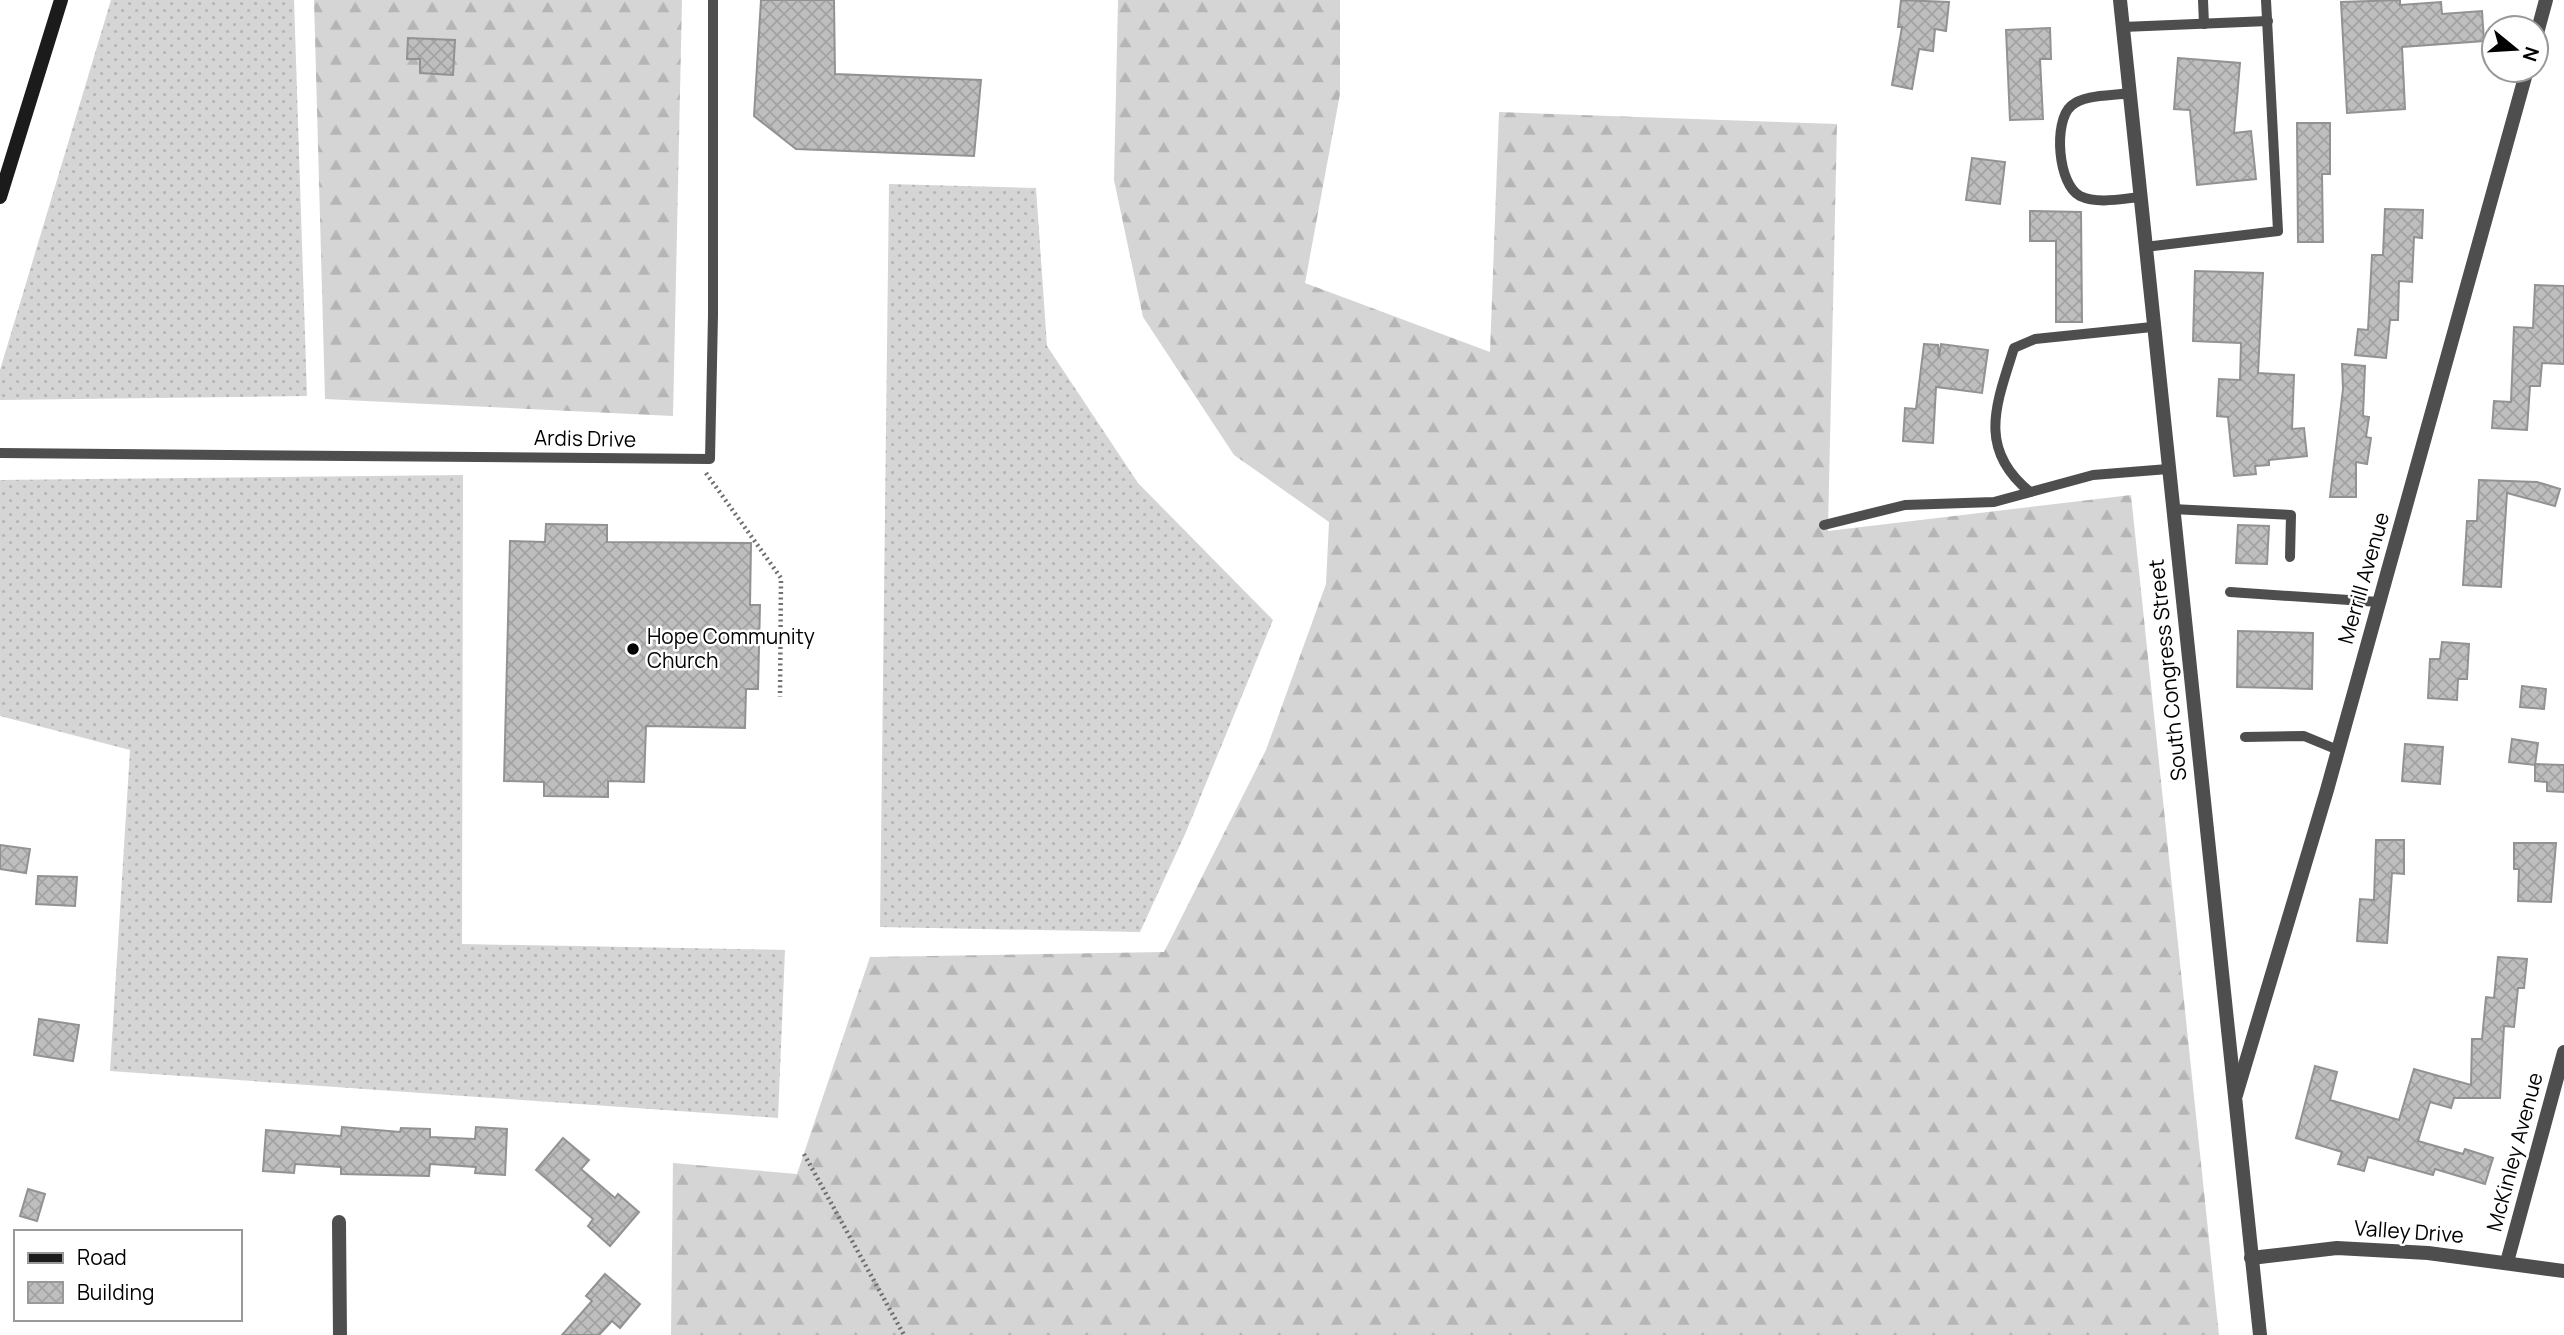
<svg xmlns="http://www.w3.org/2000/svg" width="2564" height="1335" font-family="Manrope,sans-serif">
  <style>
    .grass { fill: url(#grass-dots) }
    .forest { fill: url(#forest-firs) }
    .building { fill: url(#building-cross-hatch); stroke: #929292; stroke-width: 2 }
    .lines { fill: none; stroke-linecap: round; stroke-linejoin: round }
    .path { stroke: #707070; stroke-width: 4.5; stroke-dasharray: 2 3.5; stroke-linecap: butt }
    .service { stroke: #4e4e4e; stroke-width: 10 }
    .minor { stroke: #4e4e4e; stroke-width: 14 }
    .tertiary { stroke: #4e4e4e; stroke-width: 14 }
    .secondary { stroke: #1b1b1b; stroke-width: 14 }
    .poi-dot { fill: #000; stroke: #fff; stroke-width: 2.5 }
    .labels { text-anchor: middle; stroke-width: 5; stroke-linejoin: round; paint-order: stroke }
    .street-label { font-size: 21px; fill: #000; stroke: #fff }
    .poi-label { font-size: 21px; fill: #000; stroke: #fff; text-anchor: start }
  </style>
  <defs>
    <pattern id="grass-dots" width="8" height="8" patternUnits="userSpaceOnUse" patternTransform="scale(1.75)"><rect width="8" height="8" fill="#d5d5d5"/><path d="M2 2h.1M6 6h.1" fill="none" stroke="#b5b5b5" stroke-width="1.8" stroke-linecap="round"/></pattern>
    <pattern id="forest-firs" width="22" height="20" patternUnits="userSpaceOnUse" patternTransform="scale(1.75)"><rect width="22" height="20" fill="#d5d5d5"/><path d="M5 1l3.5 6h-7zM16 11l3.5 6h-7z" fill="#b5b5b5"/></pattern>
    <pattern id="building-cross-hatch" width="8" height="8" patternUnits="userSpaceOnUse" patternTransform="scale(1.75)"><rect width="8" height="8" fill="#bebebe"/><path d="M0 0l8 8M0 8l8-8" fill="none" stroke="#a2a2a2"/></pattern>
  </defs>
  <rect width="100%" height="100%" fill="#fff"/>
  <g class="grass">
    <path d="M111,0h183l13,396 -307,4v-30z"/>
    <path d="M889,184l147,4 11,158 91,137 135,137 -87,212 -46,100 -260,-5z"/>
    <path d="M463,475l-1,469 323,6 -7,168 -668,-47 20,-321 -130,-34v-236z"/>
  </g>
  <g class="forest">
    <path d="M314,0h368l-9,416 -348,-17z"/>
    <path d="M1118,0h222v94l-35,189 185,69 9,-240 338,12 -9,407 303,-36 88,840h-1548l2,-172 124,11 73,-217 294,-5 102,-202 60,-166 3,-62 -95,-67 -91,-138 -29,-137z"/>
  </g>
  <g class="building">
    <path d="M761,0h73l1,74 146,6 -7,76 -178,-7 -42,-33z"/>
    <path d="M1901,0l48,2 -3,29 -11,-2 -2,22 -14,-2 -7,40 -20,-4 10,-58h-4z"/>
    <path d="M2400,0v5l41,-3 1,12 40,-3 2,30 -82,6 3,62 -58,4 -6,-111z"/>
    <path d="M2050,28l1,31h-11l3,60 -33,1 -4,-90z"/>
    <path d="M408,38l47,2 -2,35 -33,-2v-14h-13z"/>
    <path d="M2178,58l62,5 -6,70 17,-2 5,48 -59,6 -7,-75 -16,-1z"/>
    <path d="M2297,123h33v51h-8l1,68h-25z"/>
    <path d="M1972,158l33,4 -5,42 -34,-4z"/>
    <path d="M2385,209l38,1 -1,28 -8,-1 -2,45 -13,-1 -1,39h-8l-4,38 -31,-3 3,-26 10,1 4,-75h11z"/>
    <path d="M2030,211l51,1 1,110h-26v-81h-26z"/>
    <path d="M2195,271l68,2 -5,100 36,2 -2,54 12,-1 3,28 -38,4v5l-14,1 1,8 -22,2 -6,-59 -11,-1 2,-37 21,1 1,-37 -48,-2z"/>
    <path d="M2535,285l29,1v78l-22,-1 -2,23h-10l-3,44 -35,-2 2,-27 17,1 3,-75 19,1z"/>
    <path d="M1924,344l14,1 1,12 2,-13 47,6 -6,43 -46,-6 -3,56 -30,-2 2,-33 11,1z"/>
    <path d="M2342,364l23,2 -2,50 6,1 -3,20 5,1 -4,26 -11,-2v35h-26l13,-108z"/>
    <path d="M2479,480l58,2 23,7 -5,17 -48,-13 -6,94 -38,-2 4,-64h10z"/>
    <path d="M546,524l61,1v17l144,1 -1,62h10l-2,84h-12l-1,39 -99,-2 -2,56 -36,-1v16l-64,-1v-14l-40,-1 6,-240 35,1z"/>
    <path d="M2238,525l31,1 -2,38 -31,-1z"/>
    <path d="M2238,631l75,2 -1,56 -75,-2z"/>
    <path d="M2442,642l27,2 -2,35h-9l-1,21 -29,-2 2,-39h10z"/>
    <path d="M2522,686l24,3 -2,20 -24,-2z"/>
    <path d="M2512,739l26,4 -3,22 -26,-3z"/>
    <path d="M2405,744l38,3 -3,37 -38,-3z"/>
    <path d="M2535,764l29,1v27l-17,-1v-9l-12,-1z"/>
    <path d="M2376,840h28v34l-12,-1 -5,70 -30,-2 3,-42 14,1z"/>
    <path d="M2514,843h42l-5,59 -33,-1 1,-32h-5z"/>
    <path d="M0,845l30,4 -4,24 -26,-4z"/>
    <path d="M38,876l39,1 -2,29 -39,-2z"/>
    <path d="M2498,957l29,2 -3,29h-6l-4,39 -10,-1 -4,72h-46l-3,10 -21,-6 -12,39 45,13 2,-5 28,9 -8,26 -50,-15 -2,6 -65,-18 -4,14 -26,-7 4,-12 -46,-14 19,-72 22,6 -7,28 69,20 15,-51 57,16 1,-46h10l4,-42 8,1z"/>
    <path d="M39,1019l40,6 -6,36 -39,-6z"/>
    <path d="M342,1127l58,5 1,-4 29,1v8l45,2 1,-12 31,2 -2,46 -30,-2 1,-6 -46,-3 -1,12 -88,-2v-7l-46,-3 -1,9 -31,-2 3,-41 75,6z"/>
    <path d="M563,1138l26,22 -8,9 34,29 3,-4 21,18 -29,34 -22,-20 5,-7 -57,-49z"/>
    <path d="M28,1189l17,5 -8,27 -17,-5z"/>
    <path d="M605,1274l35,30 -20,24 -8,-7 -13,14h-37l30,-34 -6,-5z"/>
  </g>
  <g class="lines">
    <g class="path">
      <path d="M706,473l75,105 -1,119"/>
      <path d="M804,1154l100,181"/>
    </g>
    <g class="service">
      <path d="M2203,0l1,24"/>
      <path d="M2123,27l145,-6"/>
      <path d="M2130,93c-17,3 -46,1 -59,13 -18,16 -13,79 9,90 17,8 41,3 60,1"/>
      <path d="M2145,247l133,-16 -12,-231"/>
      <path d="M0,453l710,6 3,-144v-315"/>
      <path d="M2030,492c-53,-43 -34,-87 -16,-144l21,-9 117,-12"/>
      <path d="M2172,509l119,6 -1,42"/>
      <path d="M1824,525l81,-20 89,-3 99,-27 75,-6"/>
      <path d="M2230,592l149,10"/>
      <path d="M2245,737l59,-1 34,14"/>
    </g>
    <g class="minor">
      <path d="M2536,37l10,-37"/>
      <path d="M2236,1095l91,-305 200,-720"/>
      <path d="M339,1222l1,113"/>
      <path d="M2251,1258l86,-10 91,5 136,18"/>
      <path d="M2507,1262l57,-210"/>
    </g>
    <path class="tertiary" d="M2120,0l140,1335"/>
    <path class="secondary" d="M0,197l61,-197"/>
  </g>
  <circle class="poi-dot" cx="633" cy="649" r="7"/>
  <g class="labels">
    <g class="street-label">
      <text transform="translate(585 439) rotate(1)" y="7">Ardis Drive</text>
      <text transform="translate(2364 578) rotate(-74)" y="7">Merrill Avenue</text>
      <text transform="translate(2168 670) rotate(-96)" y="7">South Congress Street</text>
      <text transform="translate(2515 1152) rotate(-75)" y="7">McKinley Avenue</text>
      <text transform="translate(2409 1232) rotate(4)" y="7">Valley Drive</text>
    </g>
    <g class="poi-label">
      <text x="647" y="644">Hope Community<tspan x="647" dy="24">Church</tspan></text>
    </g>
  </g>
  <rect x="14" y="1230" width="228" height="91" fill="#ffffff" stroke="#999999" stroke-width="2"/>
  <rect x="28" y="1253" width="35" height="10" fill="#1b1b1b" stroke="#999999" stroke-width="2"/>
  <text x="77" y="1265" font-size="21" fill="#000000">Road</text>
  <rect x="28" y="1282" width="35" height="21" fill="url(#building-cross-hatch)" stroke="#999999" stroke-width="2"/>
  <text x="77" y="1300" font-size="21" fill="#000000">Building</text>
  <g transform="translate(2515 49) rotate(108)"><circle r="33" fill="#ffffff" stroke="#999999" stroke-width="2"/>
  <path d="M0-5L12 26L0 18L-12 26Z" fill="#000000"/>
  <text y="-10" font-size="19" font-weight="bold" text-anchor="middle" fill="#000000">N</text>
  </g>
</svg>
